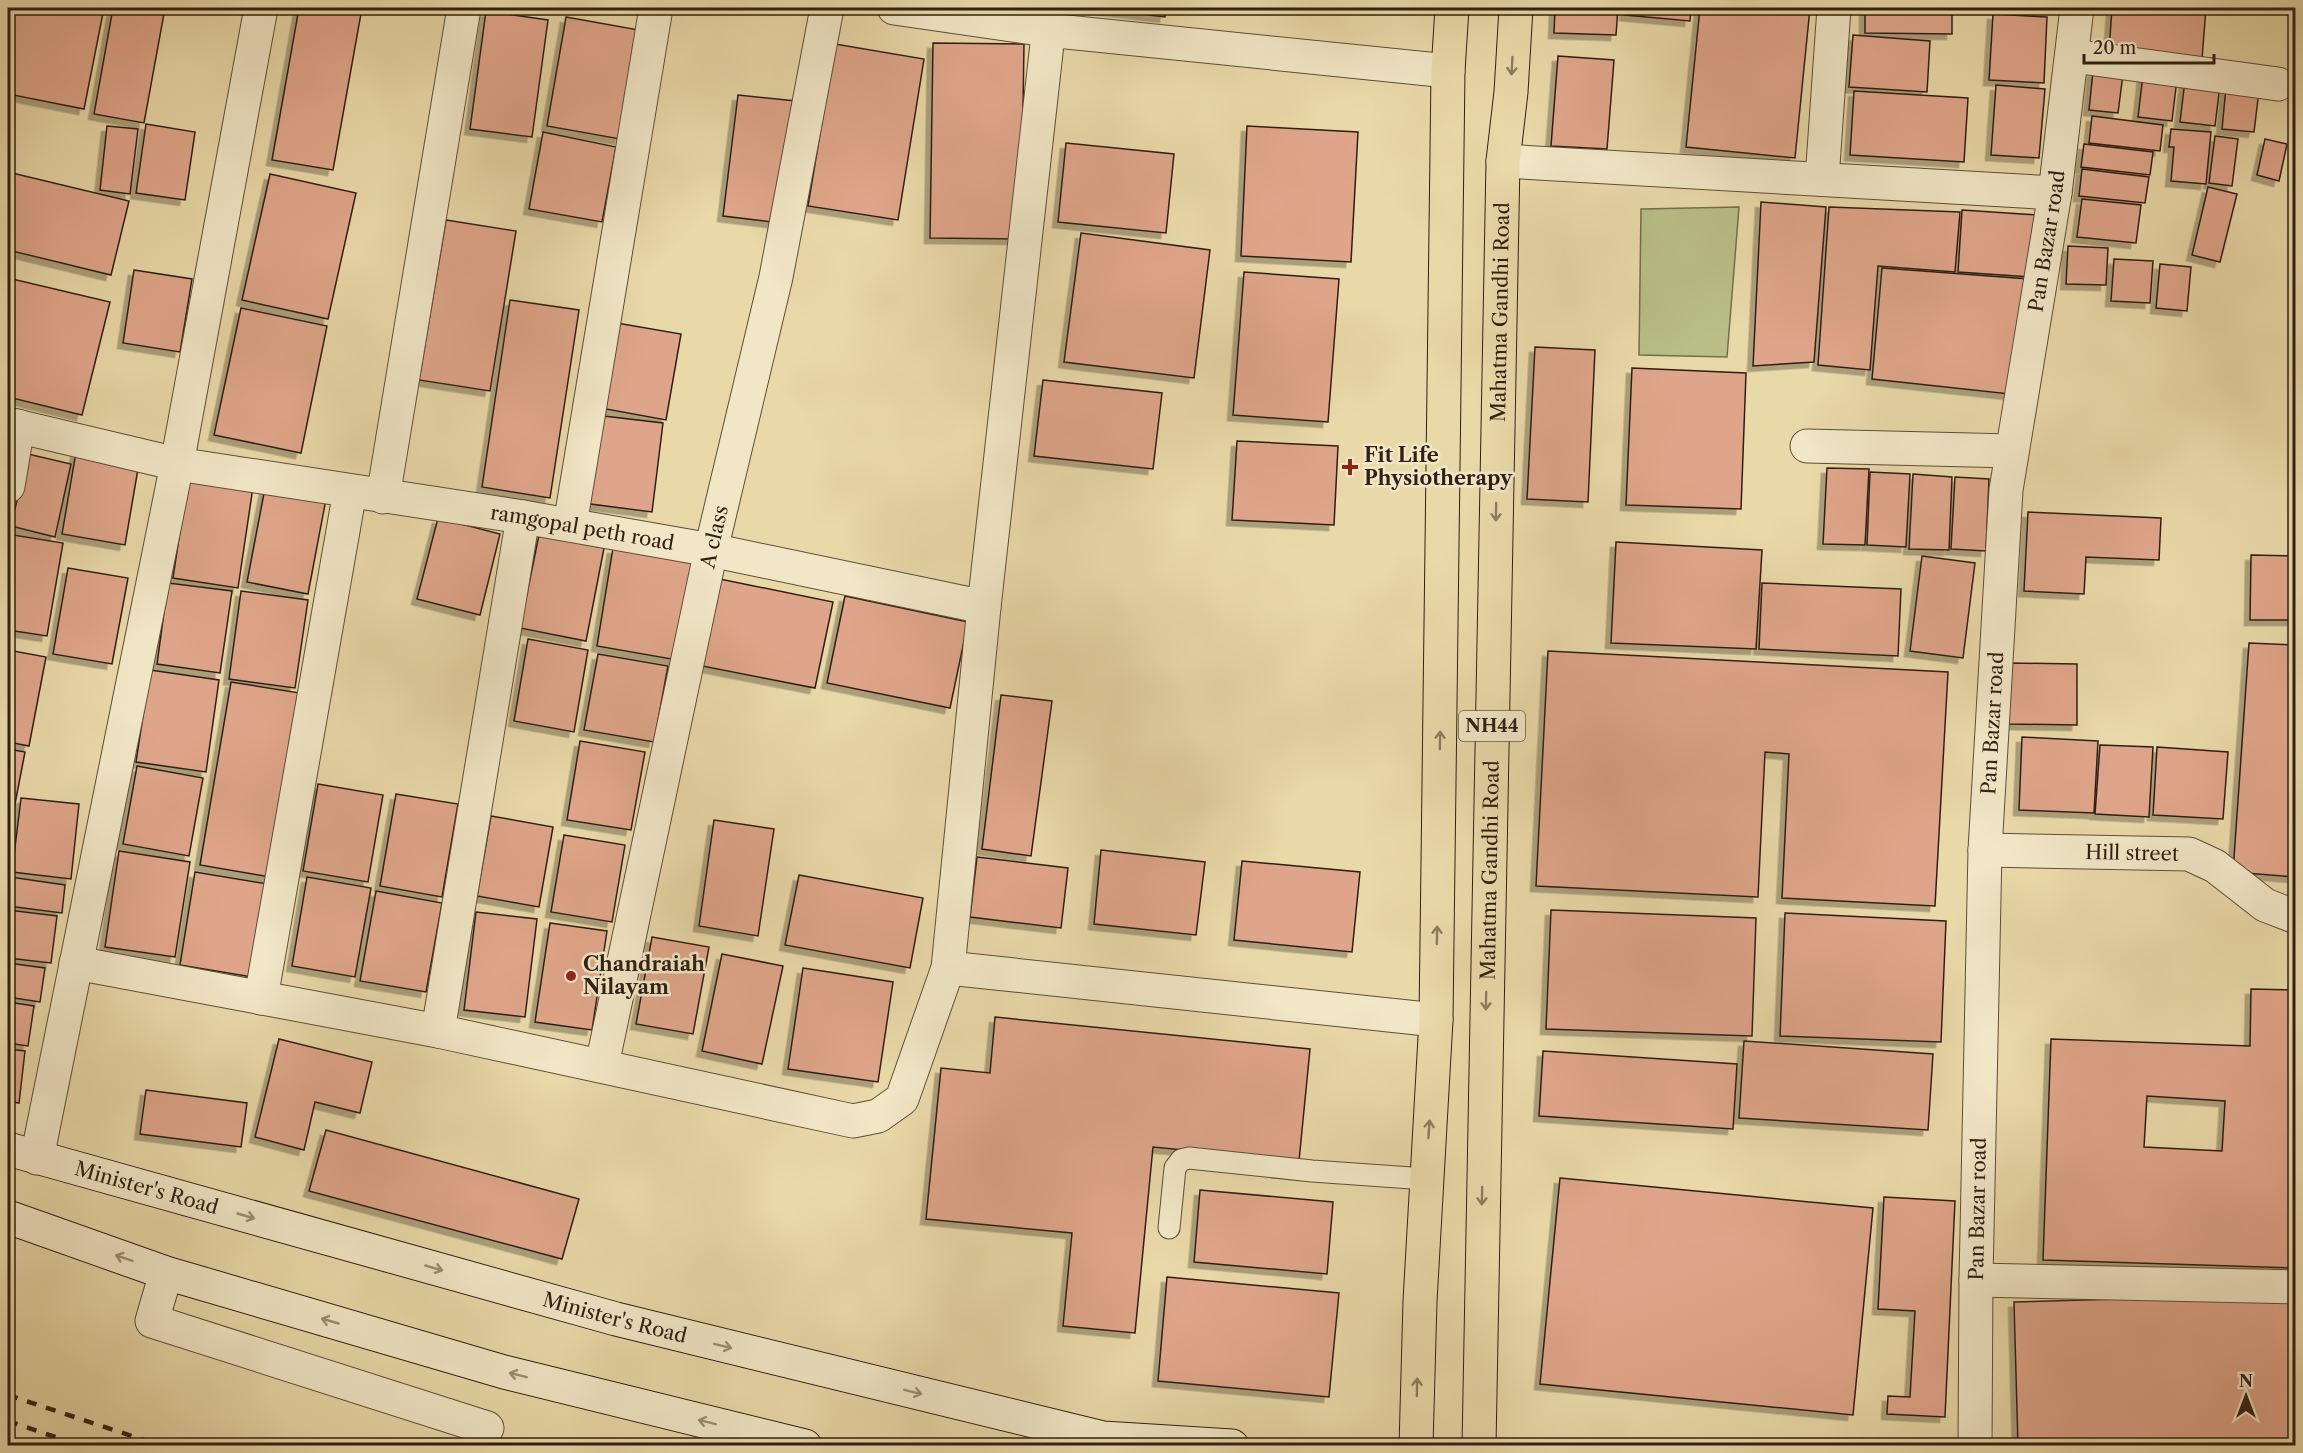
<svg xmlns="http://www.w3.org/2000/svg" width="2303" height="1453" font-family="'Libre Caslon Text',serif">
  <style>
    .green { fill: #b8be86; stroke: #746e4d; stroke-width: 1.5 }
    .building { fill: #dfa58a; stroke: #2f1f14; stroke-width: 1.5; fill-rule: evenodd; filter: url(#shadow) }
    .lines { fill: none; stroke-linecap: round; stroke-linejoin: round }
    .lane-casing { stroke: #5e4d39; stroke-width: 23 }
    .street-casing { stroke: #5e4d39; stroke-width: 35 }
    .secondary-casing { stroke: #2f1f14; stroke-width: 35 }
    .highway-casing { stroke: #2f1f14; stroke-width: 35 }
    .lane { stroke: #f1e6c6; stroke-width: 21 }
    .street { stroke: #f1e6c6; stroke-width: 33 }
    .secondary { stroke: #f1e6c6; stroke-width: 33 }
    .highway { stroke: #e9d8a8; stroke-width: 33 }
    .rail { stroke: #2f1f14; stroke-width: 4.5; stroke-dasharray: 10 10; stroke-linecap: butt }
    .oneway { stroke: #8c7c5e }
    .oneway2 { stroke: #9a8c76 }
    .poi-dot { fill: #8f2418; stroke: #f1e6c6; stroke-width: 2 }
    .labels { text-anchor: middle; stroke-width: 5; stroke-linejoin: round; paint-order: stroke }
    .shield { fill: #f1e6c6; stroke: #695b49; stroke-width: 1.5 }
    .shield-label { font-size: 18px; font-weight: bold; fill: #2f1f14 }
    .street-label { font-size: 20px; fill: #2f1f14; stroke: #f1e6c6 }
    .poi-label { font-size: 20px; font-weight: bold; fill: #2f1f14; stroke: #f1e6c6; text-anchor: start }
  </style>
  <defs>
    <filter id="shadow"><feDropShadow dx="-5.5" dy="5.5" stdDeviation="0" flood-color="#0004"/></filter>
  </defs>
  <rect width="100%" height="100%" fill="#e9d8a8"/>
  <filter id="stains"><feTurbulence type="fractalNoise" baseFrequency=".00333" numOctaves="4"/><feColorMatrix values="0 0 0 0 .2 0 0 0 0 .09 0 0 0 0 .02 0 0 0 .5 -.17"/></filter>
  <radialGradient id="worn" r=".72"><stop offset=".6" stop-color="#630" stop-opacity="0"/><stop offset="1" stop-color="#630" stop-opacity=".3"/></radialGradient>
  <path class="green" d="M1739,207l-12,150 -88,-2 2,-146z"/>
  <g class="building">
    <path d="M8,8h96l-20,101 -76,-15z"/>
    <path d="M113,8h52l-21,115 -50,-9z"/>
    <path d="M299,8h63l-29,162 -61,-10z"/>
    <path d="M1090,8h76l-1,9z"/>
    <path d="M1555,8h63l-2,27 -62,-2z"/>
    <path d="M1626,8h65l-1,13 -65,-6z"/>
    <path d="M1700,8h110l-15,150 -109,-11z"/>
    <path d="M1865,8h87v26l-87,-1z"/>
    <path d="M2112,8h94l-4,51 -93,-8z"/>
    <path d="M486,11l62,9 -16,117 -62,-8z"/>
    <path d="M1993,14l54,3 -3,66 -55,-3z"/>
    <path d="M566,17l73,13 -19,109 -73,-13z"/>
    <path d="M1853,35l77,6 -3,51 -78,-5z"/>
    <path d="M933,43l91,1 -3,195 -91,-1z"/>
    <path d="M835,44l89,15 -26,161 -90,-14z"/>
    <path d="M1558,56l56,4 -7,89 -56,-3z"/>
    <path d="M2093,71l30,3 -5,39 -29,-3z"/>
    <path d="M2143,75l34,4 -5,42 -34,-4z"/>
    <path d="M2185,80l35,5 -5,41 -35,-4z"/>
    <path d="M1996,85l49,4 -6,69 -48,-3z"/>
    <path d="M2226,87l33,4 -5,41 -32,-3z"/>
    <path d="M1854,91l114,7 -4,64 -114,-7z"/>
    <path d="M738,95l58,6 -15,122 -58,-7z"/>
    <path d="M2092,116l71,9 -3,26 -71,-8z"/>
    <path d="M146,124l49,8 -10,68 -49,-7z"/>
    <path d="M107,126l31,3 -8,65 -30,-4z"/>
    <path d="M1247,126l111,6 -7,130 -110,-6z"/>
    <path d="M2171,129l40,3 -5,52 -35,-3 3,-34h-5z"/>
    <path d="M543,132l73,15 -14,75 -73,-13z"/>
    <path d="M2215,136l23,3 -6,47 -23,-3z"/>
    <path d="M2265,139l22,5 -8,37 -22,-6z"/>
    <path d="M1066,143l108,11 -8,79 -108,-11z"/>
    <path d="M2084,144l69,8 -3,23 -69,-8z"/>
    <path d="M2082,169l67,8 -4,26 -66,-7z"/>
    <path d="M8,172l121,29 -18,74 -103,-25z"/>
    <path d="M270,174l86,19 -28,126 -86,-19z"/>
    <path d="M2208,187l29,7 -17,68 -28,-7z"/>
    <path d="M2082,199l59,6 -5,38 -59,-6z"/>
    <path d="M1761,202l65,5 -12,155 -61,4z"/>
    <path d="M1829,207l131,5 -5,60 -77,-6 -8,104 -52,-5z"/>
    <path d="M1962,210l75,5 -6,62 -73,-5z"/>
    <path d="M446,220l70,11 -26,160 -71,-11z"/>
    <path d="M1081,233l129,17 -16,128 -130,-16z"/>
    <path d="M2068,246l40,2 -2,37 -40,-1z"/>
    <path d="M2114,259l39,2 -3,42 -39,-2z"/>
    <path d="M2160,264l31,3 -4,44 -31,-3z"/>
    <path d="M1882,268l147,11 -19,115 -138,-15z"/>
    <path d="M134,270l58,9 -12,73 -57,-9z"/>
    <path d="M1244,272l95,7 -11,143 -95,-7z"/>
    <path d="M8,278l102,24 -28,113 -74,-18z"/>
    <path d="M510,300l69,10 -29,188 -68,-11z"/>
    <path d="M241,308l86,18 -26,127 -87,-18z"/>
    <path d="M611,322l70,12 -15,86 -71,-13z"/>
    <path d="M1535,347l60,3 -7,152 -61,-3z"/>
    <path d="M1632,368l114,5 -5,136 -115,-4z"/>
    <path d="M1043,380l119,13 -9,76 -119,-13z"/>
    <path d="M595,415l68,8 -11,89 -69,-9z"/>
    <path d="M1237,441l101,5 -4,79 -102,-5z"/>
    <path d="M76,452l63,11 -14,82 -63,-11z"/>
    <path d="M28,454l43,10 -16,73 -44,-11z"/>
    <path d="M1827,468l42,1 -4,76 -42,-1z"/>
    <path d="M1870,472l40,2 -4,73 -39,-2z"/>
    <path d="M1913,474l39,3 -3,73 -40,-1z"/>
    <path d="M1955,477l34,2 -3,72 -35,-2z"/>
    <path d="M188,478l65,9 -15,101 -65,-10z"/>
    <path d="M265,488l61,11 -18,95 -61,-12z"/>
    <path d="M2028,512l133,6 -2,42 -73,-3 -2,37 -60,-3z"/>
    <path d="M438,518l62,16 -20,81 -63,-16z"/>
    <path d="M13,535l50,8 -16,93 -39,-6v-62z"/>
    <path d="M539,535l65,13 -18,93 -66,-13z"/>
    <path d="M1616,542l146,8 -6,99 -145,-6z"/>
    <path d="M613,548l81,13 -17,99 -80,-14z"/>
    <path d="M2251,555l45,1v64h-46z"/>
    <path d="M1922,556l53,7 -12,95 -53,-7z"/>
    <path d="M68,568l60,10 -16,86 -59,-10z"/>
    <path d="M710,577l123,25 -18,86 -123,-24z"/>
    <path d="M168,583l64,8 -12,82 -63,-9z"/>
    <path d="M1762,583l139,6 -3,67 -139,-7z"/>
    <path d="M241,591l67,9 -13,88 -66,-9z"/>
    <path d="M845,596l123,26 -18,86 -123,-25z"/>
    <path d="M528,639l60,11 -14,82 -60,-11z"/>
    <path d="M2249,643l47,2v232l-63,-5z"/>
    <path d="M8,650l38,7 -17,89 -21,-4z"/>
    <path d="M1548,651l400,21 -13,234 -153,-8 7,-144 -24,-2 -7,145 -222,-11z"/>
    <path d="M598,654l70,12 -14,76 -70,-12z"/>
    <path d="M2007,663l70,1v61l-71,-1z"/>
    <path d="M150,670l69,10 -13,92 -70,-10z"/>
    <path d="M231,682l69,11 -30,184 -70,-12z"/>
    <path d="M1001,695l51,6 -21,155 -49,-7z"/>
    <path d="M2022,737l76,4 -4,72 -75,-3z"/>
    <path d="M580,741l65,11 -14,78 -64,-10z"/>
    <path d="M2100,745l53,2 -4,70 -54,-3z"/>
    <path d="M2157,747l71,5 -5,67 -70,-4z"/>
    <path d="M8,749l17,3 -15,78h-2z"/>
    <path d="M137,766l66,12 -14,78 -66,-12z"/>
    <path d="M318,784l65,11 -15,87 -65,-11z"/>
    <path d="M396,794l62,10 -16,93 -62,-11z"/>
    <path d="M21,798l58,6 -8,75 -59,-7z"/>
    <path d="M491,816l62,11 -14,80 -62,-11z"/>
    <path d="M714,820l60,9 -16,107 -59,-10z"/>
    <path d="M564,835l61,10 -13,77 -61,-10z"/>
    <path d="M1101,850l104,12 -9,73 -102,-11z"/>
    <path d="M119,851l71,11 -15,95 -70,-10z"/>
    <path d="M977,857l91,11 -7,60 -91,-11z"/>
    <path d="M1242,861l118,11 -8,80 -118,-12z"/>
    <path d="M195,872l73,12 -16,93 -72,-12z"/>
    <path d="M799,875l124,23 -13,70 -125,-23z"/>
    <path d="M10,877l55,8 -3,28 -54,-7z"/>
    <path d="M307,877l64,11 -16,89 -63,-11z"/>
    <path d="M376,891l66,12 -16,89 -66,-11z"/>
    <path d="M8,910l49,6 -6,47 -43,-5z"/>
    <path d="M1551,910l205,8 -4,118 -206,-7z"/>
    <path d="M476,912l61,7 -12,98 -61,-7z"/>
    <path d="M1785,913l161,8 -5,121 -161,-6z"/>
    <path d="M550,923l57,8 -15,99 -57,-8z"/>
    <path d="M652,937l57,10 -16,87 -57,-10z"/>
    <path d="M722,954l61,12 -21,98 -60,-13z"/>
    <path d="M8,963l37,5 -5,34 -32,-5z"/>
    <path d="M803,968l90,14 -15,100 -90,-13z"/>
    <path d="M2251,989l45,1v278l-253,-8 8,-221 199,7zM2147,1096l78,5 -3,50 -78,-4z"/>
    <path d="M8,1002l26,4 -6,40 -20,-3z"/>
    <path d="M995,1017l315,32 -11,112 -146,-14 -18,186 -72,-7 9,-93 -146,-14 15,-151 49,5z"/>
    <path d="M279,1039l93,23 -12,51 -45,-11 -11,48 -49,-13z"/>
    <path d="M1744,1041l189,13 -5,76 -189,-12z"/>
    <path d="M8,1049l17,2 -6,52 -11,-2z"/>
    <path d="M1543,1051l194,13 -4,65 -194,-13z"/>
    <path d="M146,1090l101,13 -6,44 -101,-13z"/>
    <path d="M326,1130l253,69 -17,60 -253,-68z"/>
    <path d="M1560,1178l313,30 -20,207 -313,-31z"/>
    <path d="M1200,1190l133,12 -6,72 -133,-12z"/>
    <path d="M1884,1197l71,4 -10,216 -58,-3 1,-18 22,1 5,-86 -37,-2z"/>
    <path d="M1167,1277l172,16 -10,104 -171,-16z"/>
    <path d="M2296,1294v147l-169,5h-109l-4,-144z"/>
  </g>
  <g class="lines">
    <g class="lane-casing">
      <path id="lane" d="M1169,1228l6,-60 6,-8 8,-2 123,13 114,8"/>
    </g>
    <g class="street-casing">
      <g id="street">
        <path d="M894,8l153,22 401,41"/>
        <path d="M2073,56l205,28"/>
        <path d="M1503,161l552,32"/>
        <path d="M1822,179l12,-171"/>
        <path id="s1" d="M8,424l169,40 346,53 188,33 273,57"/>
        <path d="M1807,446l205,5"/>
        <path d="M8,486l10,-60"/>
        <path d="M383,497l81,-489"/>
        <path d="M570,525l86,-517"/>
        <path id="s2" d="M1985,850l204,4 26,12 50,39 31,12"/>
        <path d="M76,963l362,68 415,90 25,-5 24,-17 46,-131 36,-361 67,-599"/>
        <path d="M948,968l488,52"/>
        <path d="M261,998l89,-507"/>
        <path d="M438,1031l85,-514"/>
        <path id="s3" d="M602,1065l109,-515 65,-273 51,-269"/>
        <path d="M37,1158l140,-694 84,-456"/>
        <path d="M166,1273l-14,48 335,107"/>
        <path d="M1976,1280l320,7"/>
        <path id="s4" d="M1975,1446l1,-166 9,-430 21,-360 49,-297 22,-185"/>
      </g>
    </g>
    <g class="secondary-casing">
      <g id="secondary">
        <path id="s5" d="M8,1149l608,170 487,119 129,8"/>
        <path d="M8,1217l158,56 338,99 301,74"/>
      </g>
    </g>
    <g class="highway-casing">
      <g id="highway">
        <path d="M1416,1446l4,-145 16,-281 12,-949 4,-63"/>
        <path id="s6" d="M1479,1446l24,-1285 8,-69 5,-84"/>
      </g>
    </g>
    <use href="#lane" class="lane"/>
    <use href="#street" class="street"/>
    <use href="#secondary" class="secondary"/>
    <use href="#highway" class="highway"/>
    <g class="rail">
      <path d="M8,1395l154,51"/>
      <path d="M8,1421l74,25"/>
    </g>
  </g>
  <defs><path id="oneway-shaft" d="M-6 0H5M1.5-3L5.5 0L1.5 3" fill="none" stroke-width="1.6" stroke-linecap="round" stroke-linejoin="round" transform="scale(1.5)"/></defs>
  <g class="oneway">
    <use href="#oneway-shaft" transform="translate(1512 66) rotate(93)"/>
    <use href="#oneway-shaft" transform="translate(1496 512) rotate(91)"/>
    <use href="#oneway-shaft" transform="translate(1440 740) rotate(-89)"/>
    <use href="#oneway-shaft" transform="translate(1437 935) rotate(-89)"/>
    <use href="#oneway-shaft" transform="translate(1486 1001) rotate(91)"/>
    <use href="#oneway-shaft" transform="translate(1429 1129) rotate(-86)"/>
    <use href="#oneway-shaft" transform="translate(1482 1196) rotate(91)"/>
    <use href="#oneway-shaft" transform="translate(1417 1387) rotate(-89)"/>
  </g>
  <g class="oneway2">
    <use href="#oneway-shaft" transform="translate(246 1216) rotate(16)"/>
    <use href="#oneway-shaft" transform="translate(124 1258) rotate(-161)"/>
    <use href="#oneway-shaft" transform="translate(434 1268) rotate(16)"/>
    <use href="#oneway-shaft" transform="translate(330 1321) rotate(-164)"/>
    <use href="#oneway-shaft" transform="translate(723 1346) rotate(14)"/>
    <use href="#oneway-shaft" transform="translate(518 1375) rotate(-166)"/>
    <use href="#oneway-shaft" transform="translate(913 1392) rotate(14)"/>
    <use href="#oneway-shaft" transform="translate(707 1422) rotate(-166)"/>
  </g>
  <g class="poi-dot">
    <path d="M1347 458h6v6h6v6h-6v6h-6v-6h-6v-6h6z"/>
    <circle cx="571" cy="976" r="6"/>
  </g>
  <g class="labels">
    <rect class="shield" x="1459" y="711" width="66" height="30" rx="4.5"/>
    <g class="shield-label">
      <text x="1492" y="732">NH44</text>
    </g>
    <g class="street-label">
      <text dy="7" stroke="none"><textPath href="#s4" startOffset="1209">Pan Bazar road</textPath></text>
      <text dy="7" stroke="none"><textPath href="#s6" startOffset="1134">Mahatma Gandhi Road</textPath></text>
      <text dy="7" stroke="none"><textPath href="#s1" startOffset="584">ramgopal peth road</textPath></text>
      <text dy="7" stroke="none"><textPath href="#s3" startOffset="540">A class</textPath></text>
      <text dy="7" stroke="none"><textPath href="#s4" startOffset="723">Pan Bazar road</textPath></text>
      <text dy="7" stroke="none"><textPath href="#s2" startOffset="147">Hill street</textPath></text>
      <text dy="7" stroke="none"><textPath href="#s6" startOffset="576">Mahatma Gandhi Road</textPath></text>
      <text dy="7" stroke="none"><textPath href="#s5" startOffset="144">Minister's Road</textPath></text>
      <text dy="7" stroke="none"><textPath href="#s4" startOffset="237">Pan Bazar road</textPath></text>
      <text dy="7" stroke="none"><textPath href="#s5" startOffset="630">Minister's Road</textPath></text>
    </g>
    <g class="poi-label">
      <text x="1364" y="462">Fit Life<tspan x="1364" dy="23">Physiotherapy</tspan></text>
      <text x="583" y="971">Chandraiah<tspan x="583" dy="23">Nilayam</tspan></text>
    </g>
  </g>
  <rect width="2303" height="1453" fill="none" stroke="#e9d8a8" stroke-width="30"/>
  <rect x="9" y="9" width="2285" height="1435" fill="none" stroke="#2f1f14" stroke-width="3"/>
  <rect x="15" y="15" width="2273" height="1423" fill="none" stroke="#2f1f14" stroke-width="1.5"/>
  <g transform="translate(2246 1396)" stroke="#f1e6c6" stroke-width="4.5" paint-order="stroke">
  <path d="M0-4.5L10 22L0 15L-10 22Z" fill="#2f1f14"/>
  <text y="-9" font-size="16" font-weight="bold" text-anchor="middle" fill="#2f1f14">N</text>
  </g>
  <path d="M2084 54v9h130v-9" fill="none" stroke="#2f1f14" stroke-width="3"/>
  <text x="2093" y="54" font-size="18" fill="#2f1f14" stroke="#f1e6c6" stroke-width="4.5" paint-order="stroke">20 m</text>
  <rect width="100%" height="100%" filter="url(#stains)"/>
  <rect width="100%" height="100%" fill="url(#worn)"/>
</svg>
